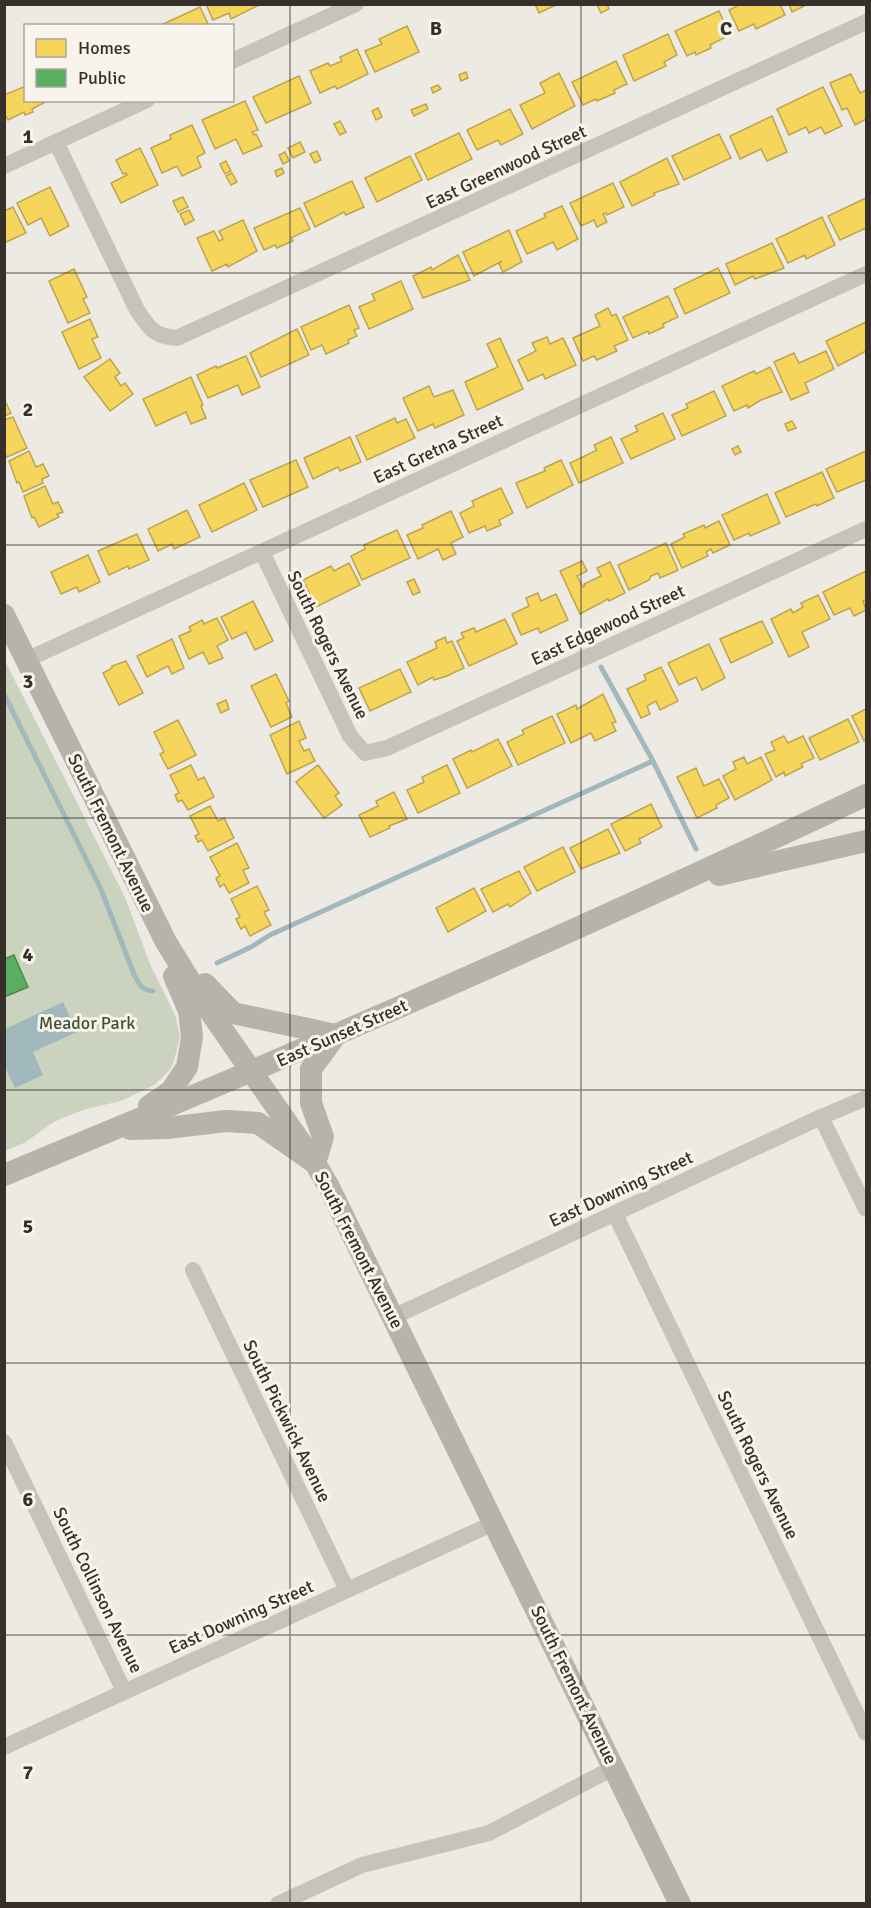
<svg xmlns="http://www.w3.org/2000/svg" width="871" height="1908" font-family="Signika,sans-serif">
  <style>
    .green { fill: #cbd2be }
    .water { fill: #a1b9bc }
    .homes { fill: #f6d55c; stroke: #bda44d; stroke-width: 1.5 }
    .public { fill: #5aae61; stroke: #508850; stroke-width: 1.5 }
    .lines { fill: none; stroke-linecap: round; stroke-linejoin: round }
    .stream { stroke: #a1b9bc; stroke-width: 5 }
    .minor { stroke: #c6c2bc; stroke-width: 16 }
    .secondary { stroke: #b7b2ac; stroke-width: 22 }
    .grid { fill: none; stroke: #37302a; stroke-width: 1.5; stroke-opacity: 0.55 }
    .labels { text-anchor: middle; stroke-width: 6; stroke-linejoin: round; paint-order: stroke }
    .street-label { font-size: 18px; fill: #37302a; stroke: #f9f4eb }
    .park-label { font-size: 18px; fill: #415330; stroke: #f9f4eb }
    .grid-label { font-size: 20px; text-anchor: middle; font-weight: bold; fill: #37302a; stroke: #f9f4eb; stroke-width: 6; stroke-linejoin: round; paint-order: stroke }
  </style>
  <rect width="100%" height="100%" fill="#edeae3"/>
  <path class="green" d="M4,659l121,238 25,67 25,51 5,21 -6,25 -4,9 -16,15 -33,16 -35,8 -24,9 -13,7 -23,17 -21,9z"/>
  <path class="water" d="M63,1002l14,30 -44,20 10,23 -28,13 -10,-21v-38z"/>
  <g class="homes">
    <path d="M206,4h55l-30,15 -2,-6 -16,7z"/>
    <path d="M535,4h23l-19,9z"/>
    <path d="M607,4l2,5 -8,4 -4,-8z"/>
    <path d="M741,4h39l5,11 -29,14 -2,-5 -15,7 -10,-21z"/>
    <path d="M789,4h19l-16,8z"/>
    <path d="M200,7l9,19h-50z"/>
    <path d="M719,11l11,24 -20,10 1,3 -15,7 -1,-3 -8,4 -12,-25z"/>
    <path d="M407,26l12,26 -44,20 -10,-21 17,-7 -3,-5z"/>
    <path d="M668,34l9,21 -13,7 2,4 -32,15 -11,-26z"/>
    <path d="M357,49l11,25 -31,15 -2,-3 -15,7 -10,-22 18,-8 2,3 12,-5 -2,-4z"/>
    <path d="M616,61l11,23 -13,6 1,3 -18,8 -1,-2 -13,6 -11,-23z"/>
    <path d="M466,72l2,6 -7,3 -2,-6z"/>
    <path d="M559,73l16,33 -43,23 -12,-24 25,-12 -5,-10z"/>
    <path d="M851,74l9,19 6,-3v29l-11,6 -8,-17 -5,2 -12,-27z"/>
    <path d="M299,76l12,27 -45,20 -13,-26z"/>
    <path d="M438,85l3,4 -8,4 -2,-5z"/>
    <path d="M26,86v14h23l-17,9 1,3 -8,3 -1,-3 -16,8 -4,-8v-17z"/>
    <path d="M823,87l19,39 -17,8 -4,-7 -12,6 -3,-6 -17,8 -12,-26z"/>
    <path d="M245,101l13,29 -6,2 2,3 2,-1 6,12 -19,8 -7,-15 -21,10 -13,-29z"/>
    <path d="M426,104l2,5 -14,7 -3,-6z"/>
    <path d="M378,108l4,9 -6,3 -4,-9z"/>
    <path d="M510,109l13,25 -22,11 -3,-5 -21,10 -10,-20z"/>
    <path d="M772,116l15,36 -20,9 -6,-12 -21,10 -10,-23z"/>
    <path d="M340,121l6,11 -6,3 -6,-11z"/>
    <path d="M192,125l13,28 -8,4 4,10 -19,9 -5,-10 -15,7 -11,-25 20,-9 -1,-4z"/>
    <path d="M459,133l13,26 -44,21 -13,-26z"/>
    <path d="M719,134l12,24 -47,22 -12,-24z"/>
    <path d="M300,142l5,10 -12,6 -5,-10z"/>
    <path d="M140,148l18,37 -37,18 -10,-20 16,-8 -1,-2 -3,1 -7,-14z"/>
    <path d="M317,151l4,9 -6,3 -5,-9z"/>
    <path d="M285,152l4,9 -6,3 -4,-9z"/>
    <path d="M410,156l12,24 -45,22 -12,-24z"/>
    <path d="M667,158l12,26 -25,9 1,2 -23,11 -12,-24z"/>
    <path d="M226,161l5,10 -6,3 -5,-10z"/>
    <path d="M282,168l2,5 -7,4 -2,-6z"/>
    <path d="M232,173l5,9 -6,3 -5,-9z"/>
    <path d="M352,181l12,26 -18,8 -2,-3 -29,15 -11,-24z"/>
    <path d="M613,183l11,24 -17,8 -1,-2 -3,1 4,8 -10,5 -3,-7 -13,6 -11,-23z"/>
    <path d="M50,187l19,39 -19,10 -9,-18 -13,7 -11,-22z"/>
    <path d="M183,197l5,10 -10,5 -5,-11z"/>
    <path d="M866,198v30l-26,12 -12,-24z"/>
    <path d="M562,206l16,33 -21,11 -4,-8 -26,12 -11,-23 30,-14 -2,-3z"/>
    <path d="M13,207l13,26 -22,10v-32z"/>
    <path d="M300,208l10,21 -19,9 2,3 -16,7 -2,-3 -11,5 -10,-22z"/>
    <path d="M189,210l5,10 -9,5 -5,-11z"/>
    <path d="M822,217l13,28 -29,14 -1,-4 -17,8 -12,-24z"/>
    <path d="M243,220l14,31 -29,16 -1,-3 -15,7 -15,-33 17,-7 5,10 4,-2 -4,-8z"/>
    <path d="M509,230l13,32 -19,10 -4,-8 3,-3 -28,15 -11,-24z"/>
    <path d="M772,243l12,25 -29,11 -2,-3 -18,9 -9,-21z"/>
    <path d="M458,255l12,25 -47,18 -10,-22 18,-9 1,3z"/>
    <path d="M718,268l12,25 -45,21 -11,-25z"/>
    <path d="M74,269l13,28 -4,2 7,14 -22,10 -19,-42z"/>
    <path d="M401,281l12,28 -44,20 -10,-22 16,-7 -3,-6z"/>
    <path d="M668,296l10,21 -15,7 1,3 -15,7 -1,-3 -15,7 -10,-21z"/>
    <path d="M349,305l10,23 -5,2 3,6 -9,4 1,3 -23,11 -4,-9 -11,5 -10,-23z"/>
    <path d="M608,308l4,8 4,-2 12,26 -14,6 3,5 -20,9 -3,-4 -11,5 -10,-23 27,-12 -5,-11z"/>
    <path d="M90,319l8,18 -6,2 9,19 -22,11 -17,-37z"/>
    <path d="M866,322v29l-28,15 -12,-25z"/>
    <path d="M297,329l12,26 -48,22 -11,-24z"/>
    <path d="M547,337l3,7 13,-6 13,27 -31,14 -2,-5 -15,7 -10,-21 18,-9 -4,-8z"/>
    <path d="M500,338l23,51 -46,21 -12,-28 33,-15 -11,-23z"/>
    <path d="M826,351l8,18 -29,14 4,9 -18,8 -17,-38 20,-9 5,10z"/>
    <path d="M246,356l14,31 -18,8 -4,-10 -30,13 -11,-23 19,-9 1,2z"/>
    <path d="M110,359l10,14 -5,4 6,9 4,-3 8,11 -23,17 -26,-34z"/>
    <path d="M770,367l12,25 -21,8 -13,8 -1,-3 -13,6 -12,-25 32,-15 2,3z"/>
    <path d="M191,377l12,28 -2,1 5,12 -15,6 -5,-12 -30,14 -13,-27z"/>
    <path d="M429,386l5,11 19,-7 11,25 -29,13 -2,-4 -15,7 -15,-33z"/>
    <path d="M714,391l12,25 -44,20 -10,-21 16,-7 -2,-4z"/>
    <path d="M4,399l7,14 -7,3z"/>
    <path d="M663,413l12,26 -44,20 -10,-20 17,-8 -3,-5z"/>
    <path d="M13,417l14,31 -20,9 -3,-4v-33z"/>
    <path d="M395,418l2,5 9,-4 9,19 -48,22 -11,-24z"/>
    <path d="M792,421l4,7 -8,3 -3,-7z"/>
    <path d="M350,437l11,25 -21,9 -2,-4 -25,12 -9,-21z"/>
    <path d="M611,437l12,26 -44,20 -9,-20 27,-13 -3,-5z"/>
    <path d="M738,446l3,6 -6,3 -3,-6z"/>
    <path d="M29,451l7,16 7,-3 6,12 -7,3 1,4 -20,9 -4,-10 -2,1 -8,-22z"/>
    <path d="M866,451v29l-29,12 -11,-23z"/>
    <path d="M296,460l12,27 -45,20 -13,-27z"/>
    <path d="M561,460l12,25 -46,23 -11,-25 29,-12 -1,-3z"/>
    <path d="M822,472l12,26 -17,8 -1,-2 -30,13 -11,-24z"/>
    <path d="M244,483l13,27 -45,22 -13,-27z"/>
    <path d="M45,486l8,18 5,-2 5,10 -6,2 2,3 -20,10 -5,-10 -2,1 -8,-22z"/>
    <path d="M501,488l12,25 -14,7 2,5 -14,6 -2,-5 -16,7 -9,-20 14,-7 -2,-5z"/>
    <path d="M767,494l13,29 -30,13 -1,-3 -15,7 -12,-25z"/>
    <path d="M187,510l13,27 -26,12 -2,-5 -14,7 -10,-22z"/>
    <path d="M451,511l12,26 -12,6 5,11 -13,6 -5,-11 -20,10 -11,-24 16,-7 -1,-3z"/>
    <path d="M719,521l11,24 -17,8 -2,-4 -5,3 2,4 -26,12 -11,-24 14,-7 -2,-3 21,-9 1,3z"/>
    <path d="M397,530l13,28 -48,22 -11,-24 14,-7 -1,-4z"/>
    <path d="M137,534l12,26 -20,9 -1,-3 -19,9 -11,-24z"/>
    <path d="M666,543l12,27 -18,8 -2,-5 -7,3 -2,4 -20,10 -11,-25z"/>
    <path d="M88,555l12,27 -21,10 -2,-5 -16,7 -10,-22z"/>
    <path d="M582,561l5,10 -10,5 6,11 2,-1 -1,-2 17,-8 -4,-8 13,-6 15,31 -16,8 -1,-2 -28,15 -20,-43z"/>
    <path d="M349,563l11,22 -44,22 -13,-27 28,-14 3,5z"/>
    <path d="M866,571v29l-3,1 3,9 -12,6 -4,-8 -16,7 -11,-23z"/>
    <path d="M414,579l6,13 -7,3 -6,-13z"/>
    <path d="M538,593l3,8 15,-7 12,26 -28,13 -2,-5 -17,7 -9,-21 17,-8 -3,-8z"/>
    <path d="M818,595l12,24 -28,13 7,15 -20,10 -18,-38 20,-10 2,4 10,-6 -2,-4z"/>
    <path d="M253,601l20,40 -18,9 -9,-18 -14,7 -11,-22z"/>
    <path d="M217,618l11,22 -11,6 6,12 -14,6 -6,-12 -14,7 -10,-23 12,-5 -2,-4 13,-7 2,4z"/>
    <path d="M505,619l12,25 -48,22 -12,-25 7,-3 -3,-5 13,-5 2,4z"/>
    <path d="M762,621l11,22 -42,20 -11,-24z"/>
    <path d="M445,637l2,6 5,-2 12,27 -17,8 -13,4 -1,-3 -15,8 -11,-23 30,-14 -2,-6z"/>
    <path d="M172,639l12,29 -12,6 -4,-8 -21,11 -10,-21z"/>
    <path d="M709,644l16,34 -23,12 -6,-13 -17,8 -11,-22z"/>
    <path d="M126,661l17,32 -24,12 -16,-32 9,-5v-2z"/>
    <path d="M661,667l17,34 -18,9 -4,-9 -9,5 3,8 -9,4 -14,-29 19,-9 -2,-5z"/>
    <path d="M400,669l11,23 -41,19 -11,-23z"/>
    <path d="M276,674l13,27 -3,2 6,14 -21,10 -20,-41z"/>
    <path d="M603,694l13,28 -4,1 4,8 -21,10 -4,-8 -20,10 -14,-29 19,-9 1,4z"/>
    <path d="M226,700l3,9 -8,4 -4,-9z"/>
    <path d="M866,709v30l-2,2 -12,-25z"/>
    <path d="M552,716l13,27 -47,22 -11,-23 17,-8 -2,-4z"/>
    <path d="M848,719l11,23 -39,18 -11,-22z"/>
    <path d="M178,720l18,35 -28,14 -8,-15 4,-2 -10,-20z"/>
    <path d="M299,721l7,17 -7,3 5,10 5,-2 6,12 -28,13 -17,-39z"/>
    <path d="M784,736l4,7 15,-7 11,22 -13,6 2,3 -18,9 -1,-4 -8,5 -11,-23 10,-4 -4,-8z"/>
    <path d="M498,739l14,27 -45,22 -14,-29 18,-9 1,2z"/>
    <path d="M744,757l3,7 14,-7 11,23 -37,20 -12,-24 13,-7 -3,-7z"/>
    <path d="M191,765l7,15 6,-3 10,20 -26,13 -6,-10 -4,2 -3,-7 4,-2 -9,-18z"/>
    <path d="M318,765l21,28 -4,3 7,9 -18,13 -28,-36z"/>
    <path d="M447,765l13,28 -42,20 -11,-23 17,-8 -2,-5z"/>
    <path d="M696,768l8,18 15,-7 10,19 -13,7 1,3 -20,10 -20,-41z"/>
    <path d="M394,792l13,27 -18,7 1,2 -20,9 -11,-22 19,-9 -2,-5z"/>
    <path d="M651,804l11,23 -23,12 2,4 -16,8 -14,-27z"/>
    <path d="M210,806l8,15 6,-3 10,20 -26,13 -6,-11 -4,2 -3,-6 4,-2 -9,-18z"/>
    <path d="M608,829l12,24 -39,16 -11,-21z"/>
    <path d="M237,843l12,25 -6,2 6,13 -20,10 -5,-9 -4,3 -4,-9 4,-2 -10,-19z"/>
    <path d="M563,847l12,25 -38,19 -13,-24z"/>
    <path d="M519,871l12,22 -21,14 -2,-3 -15,8 -12,-23z"/>
    <path d="M257,886l12,24 -5,2 7,13 -21,11 -5,-10 -4,3 -5,-10 4,-2 -9,-18z"/>
    <path d="M474,888l12,23 -38,21 -12,-24z"/>
  </g>
  <path class="public" d="M14,955l14,32 -24,10v-38z"/>
  <g class="lines">
    <g class="stream">
      <path d="M601,667l52,94 43,88"/>
      <path d="M4,694l96,193 34,87c5,10 7,16 19,17"/>
      <path d="M217,963l34,-16 19,-12 383,-174"/>
    </g>
    <g class="minor">
      <path d="M232,61l124,-57"/>
      <path d="M56,142l81,168c13,19 16,26 40,28l689,-316"/>
      <path d="M4,166l143,-66"/>
      <path d="M262,552l88,184 15,17 22,-5 479,-219"/>
      <path d="M26,660l840,-386"/>
      <path d="M821,1117l45,92"/>
      <path d="M615,1214l251,519"/>
      <path d="M193,1270l154,320"/>
      <path d="M393,1317l428,-200 45,-19"/>
      <path d="M4,1442l120,249"/>
      <path d="M4,1747l490,-224"/>
      <path d="M278,1904l84,-39 127,-32 126,-66"/>
    </g>
    <g class="secondary">
      <path d="M4,615l162,327 34,55 115,166 14,24 351,717"/>
      <path d="M719,875l147,-34"/>
      <path d="M149,1106l22,-15 16,-24 5,-30 -3,-26 -15,-35"/>
      <path d="M130,1129l37,-1 59,-7 32,2 57,40 8,-26 -12,-34v-34l25,-34 -103,-22 -28,-29"/>
      <path d="M4,1175c291,-120 578,-246 862,-380"/>
    </g>
  </g>
  <path class="grid" d="M290,4v1900M581,4v1900M4,273h862M4,545h862M4,818h862M4,1090h862M4,1363h862M4,1635h862"/>
  <g class="labels">
    <g class="street-label">
      <text transform="translate(506 167) rotate(-25)" y="6">East Greenwood Street</text>
      <text transform="translate(438 449) rotate(-25)" y="6">East Gretna Street</text>
      <text transform="translate(608 625) rotate(-25)" y="6">East Edgewood Street</text>
      <text transform="translate(328 645) rotate(64)" y="6">South Rogers Avenue</text>
      <text transform="translate(111 833) rotate(64)" y="6">South Fremont Avenue</text>
      <text transform="translate(342 1033) rotate(-24)" y="6">East Sunset Street</text>
      <text transform="translate(621 1189) rotate(-25)" y="6">East Downing Street</text>
      <text transform="translate(359 1250) rotate(63)" y="6">South Fremont Avenue</text>
      <text transform="translate(287 1421) rotate(64)" y="6">South Pickwick Avenue</text>
      <text transform="translate(758 1465) rotate(64)" y="6">South Rogers Avenue</text>
      <text transform="translate(98 1590) rotate(64)" y="6">South Collinson Avenue</text>
      <text transform="translate(241 1617) rotate(-24)" y="6">East Downing Street</text>
      <text transform="translate(574 1685) rotate(64)" y="6">South Fremont Avenue</text>
    </g>
    <g class="park-label">
      <text x="87" y="1029">Meador Park</text>
    </g>
  </g>
  <g class="grid-label">
    <text x="436" y="35">B</text>
    <text x="726" y="35">C</text>
    <text x="28" y="143">1</text>
    <text x="28" y="416">2</text>
    <text x="28" y="688">3</text>
    <text x="28" y="961">4</text>
    <text x="28" y="1233">5</text>
    <text x="28" y="1506">6</text>
    <text x="28" y="1779">7</text>
  </g>
  <rect width="871" height="1908" fill="none" stroke="#37302a" stroke-width="12"/>
  <rect x="24" y="24" width="210" height="78" fill="#f9f4eb" stroke="#aba69e" stroke-width="1.5"/>
  <rect x="36" y="39" width="30" height="18" fill="#f6d55c" stroke="#aba69e" stroke-width="1.5"/>
  <text x="78" y="54" font-size="18" fill="#37302a">Homes</text>
  <rect x="36" y="69" width="30" height="18" fill="#5aae61" stroke="#aba69e" stroke-width="1.5"/>
  <text x="78" y="84" font-size="18" fill="#37302a">Public</text>
</svg>
